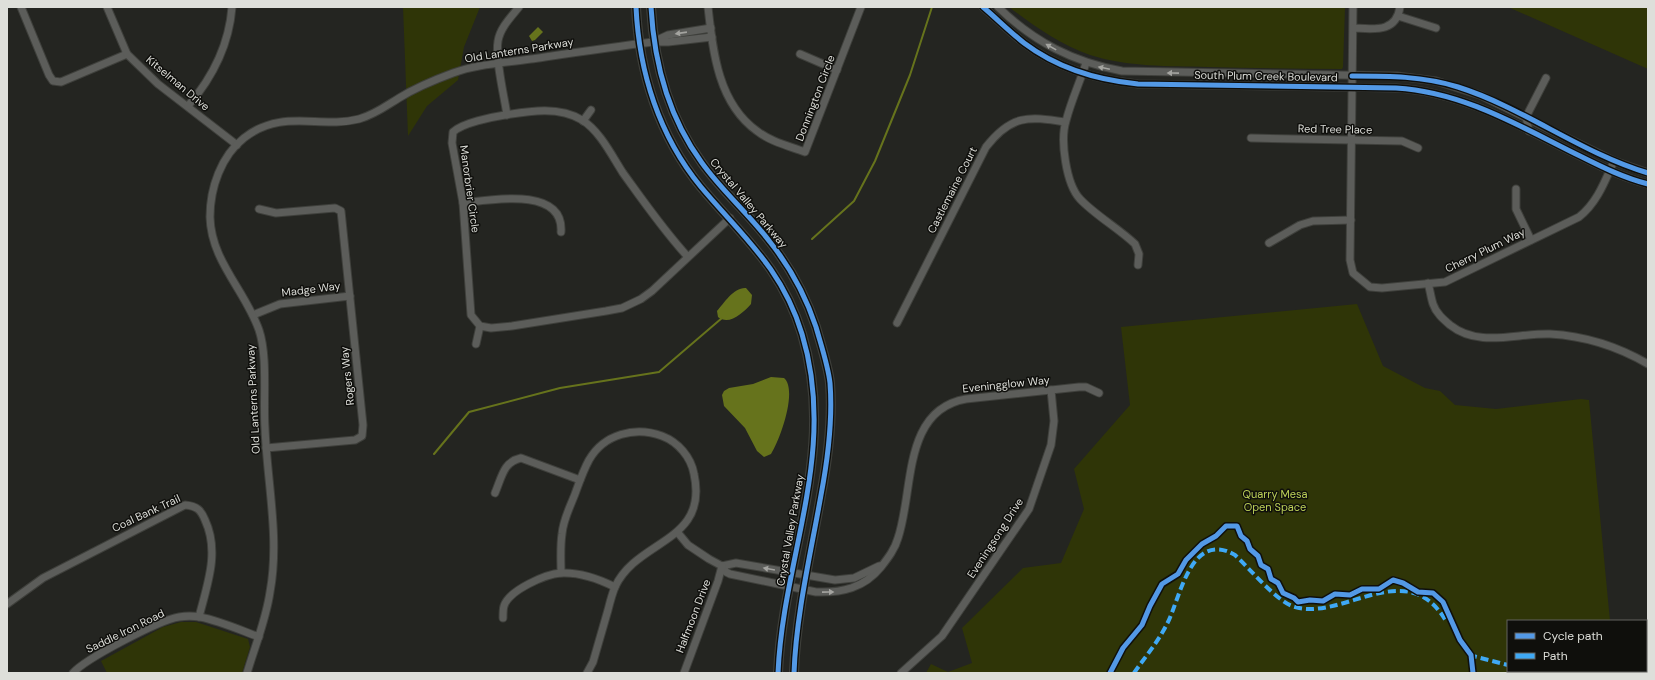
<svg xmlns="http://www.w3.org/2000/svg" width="1655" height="680" font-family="'DM Sans',sans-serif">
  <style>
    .green { fill: #2f3507 }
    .water { fill: #66731c }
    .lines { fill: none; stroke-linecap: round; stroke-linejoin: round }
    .stream { stroke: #66731c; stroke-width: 2 }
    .minor-casing { stroke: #3f403c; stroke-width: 9 }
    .major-casing { stroke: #3f403c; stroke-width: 10 }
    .minor { stroke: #5c5d5a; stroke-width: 7 }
    .major { stroke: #626458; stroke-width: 8 }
    .quiet { stroke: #3fa9f5; stroke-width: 4; stroke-dasharray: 8 4; stroke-linecap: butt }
    .cycleway-casing { stroke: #0f0f0c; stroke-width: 8 }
    .cycleway { stroke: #5399e6; stroke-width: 5 }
    .oneway { fill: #a4a4a0 }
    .labels { text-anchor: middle; stroke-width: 3; stroke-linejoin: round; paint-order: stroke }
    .street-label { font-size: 11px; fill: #dedfda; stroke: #0f0f0c }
    .park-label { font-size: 11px; fill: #bcd057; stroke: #0f0f0c }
  </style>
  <rect width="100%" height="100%" fill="#242521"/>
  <g class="green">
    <path d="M403,7h77l-16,40 -6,33 -31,26 -19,30z"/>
    <path d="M1009,7h336l-2,60 -1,2c-45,0 -90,-1 -134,-2 -40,-1 -80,0 -118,-12 -31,-11 -56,-29 -81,-48z"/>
    <path d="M1508,7h140v62z"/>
    <path d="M1357,304l26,62 42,22 15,3 15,14 41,4 85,-10 8,1 21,221h-102v50h107l1,2h-690l5,-9 17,8 24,-9 -10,-35 61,-60 38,-5 23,-54 -10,-40 56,-64 -9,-78z"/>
    <path d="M181,622h15l52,17 2,8 -8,26h-135l-6,-12 62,-34z"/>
  </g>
  <g class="water">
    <path d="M538,27l5,5 -8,8 -3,1 -3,-5z"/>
    <path d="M746,288l6,7 -1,9c-8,9 -22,22 -33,13l-1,-6c7,-8 17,-24 29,-23z"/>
    <path d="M771,377l13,1c14,12 -4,62 -13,76l-7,3 -7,-6 -12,-23 -21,-22 -2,-11 2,-4 5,-3 24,-4z"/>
  </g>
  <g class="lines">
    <g class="stream">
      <path d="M812,239l42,-38 21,-40 35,-86 22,-68"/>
      <path d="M434,454l35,-42 91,-24 99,-16 63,-54"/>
    </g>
    <g class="minor-casing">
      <g id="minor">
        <path d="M21,7l28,68 4,6 8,1 66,-28"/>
        <path d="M107,7l20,47 31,30 79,61"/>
        <path d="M708,7c5,45 10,96 49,124 14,11 32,15 48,21l56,-145"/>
        <path d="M983,7c14,12 27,25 41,36 33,25 73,37 114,41l258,4c68,4 125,39 184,68 22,11 44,22 68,28"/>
        <path d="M998,7c36,35 75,55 124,64l275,5 39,5 44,14 134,66 34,12"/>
        <path d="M1353,7l-3,253 3,13 17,14 12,1 63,-6 134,-65c18,-14 26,-36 35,-56"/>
        <path d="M1398,16l38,12"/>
        <path d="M1354,28c20,1 42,5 46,-21"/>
        <path d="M655,41l13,-6 43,-7"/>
        <path d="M800,54l37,16"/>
        <path d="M1086,63c-6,19 -15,38 -20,58 -6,19 0,63 14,78 15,16 38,29 55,45l4,10 -1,11"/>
        <path d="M188,106c25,-29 41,-60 44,-99"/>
        <path d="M507,115c-3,-20 -12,-56 -9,-74 2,-13 13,-24 21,-34"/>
        <path d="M583,121l8,-11"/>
        <path d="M1529,131l-3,-14 20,-39"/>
        <path d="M1251,138l151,3 16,7"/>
        <path d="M1516,189v20l15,31"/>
        <path d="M463,203c27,-3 101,-17 98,29"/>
        <path d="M259,209l17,4 59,-5 6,3 22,214 -1,11 -7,4 -89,8"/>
        <path d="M1269,243l31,-18 13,-4 38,-1"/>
        <path d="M688,257c-24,-26 -44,-55 -65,-84 -11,-17 -23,-42 -41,-53 -23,-14 -52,-9 -77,-5 -13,2 -43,8 -52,17l-1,11 11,60 8,112 9,11 11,2 21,-2 94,-15 16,-3 19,-9 11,-8 78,-73"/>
        <path d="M1428,283c2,7 3,15 5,21 3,9 10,15 17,21 29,23 66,8 100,9 36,2 67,12 98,30"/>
        <path d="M253,315l27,-11 70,-8"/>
        <path d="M897,323l89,-176c25,-32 42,-31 79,-25"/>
        <path d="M476,344l4,-18"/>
        <path d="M495,493c7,-16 8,-31 26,-35l59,22"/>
        <path d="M678,533l10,12 21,14 13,7 4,6 4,2 86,18c26,1 48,-4 65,-25 7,-9 14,-18 17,-29 16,-47 4,-128 68,-139l113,-12h7l13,6"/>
        <path d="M722,566l14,-3 99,17 19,-2 25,-12"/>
        <path d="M561,573c0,-13 -1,-26 1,-39 1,-14 8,-27 13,-40 4,-11 8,-23 14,-34 15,-26 46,-34 73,-24 16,6 29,21 32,38 15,69 -57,65 -79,113 -3,7 -5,15 -7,23 -5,17 -10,35 -15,52l-6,11"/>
        <path d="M7,604l36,-26 142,-73c12,1 16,5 20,15 15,32 2,65 -6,97"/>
        <path d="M503,618c0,-3 0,-9 1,-12 5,-16 42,-32 57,-33 19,-1 38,6 54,14"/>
        <path d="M73,673c12,-14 86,-53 106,-56 6,-1 15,-1 21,0 20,4 40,13 59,20"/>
        <path d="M247,673c8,-27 19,-53 23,-81 10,-54 -3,-110 -5,-164 -2,-29 3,-71 -6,-98 -14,-40 -48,-69 -49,-113 0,-29 11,-61 34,-79 38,-30 75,-9 115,-19 15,-4 27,-13 40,-21 16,-10 35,-18 54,-25 24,-9 52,-10 78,-14 41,-6 81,-12 122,-17h15l44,-5"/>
        <path d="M684,673l34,-92 4,-15"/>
        <path d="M901,673l41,-37 87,-127 22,-64 3,-24 -3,-31"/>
      </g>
    </g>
    <g class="major-casing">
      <g id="major">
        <path d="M636,7c3,65 23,129 65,180 42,50 81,81 101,147 36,119 -19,222 -24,339"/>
        <path d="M651,7c3,55 18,111 51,156 20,28 47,51 68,79 20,25 36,55 46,85 5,18 12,38 14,56 3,38 -2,75 -9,112 -10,57 -25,120 -27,178"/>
      </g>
    </g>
    <use href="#minor" class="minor"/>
    <use href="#major" class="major"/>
    <g class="quiet">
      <path d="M1469,655l39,10"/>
      <path d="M1134,673c11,-16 24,-31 33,-49 13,-24 23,-95 68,-69 14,13 41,45 57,51 49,18 114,-53 154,15"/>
    </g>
    <g class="cycleway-casing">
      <g id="cycleway">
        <path d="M636,7c3,65 23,129 65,180 42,50 81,81 101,147 36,119 -19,222 -24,339"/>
        <path d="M651,7c3,55 18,111 51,156 20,28 47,51 68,79 20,25 36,55 46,85 5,18 12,38 14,56 3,38 -2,75 -9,112 -10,57 -25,120 -27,178"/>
        <path d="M983,7c14,12 27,25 41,36 33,25 73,37 114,41l258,4c68,4 125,39 184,68 22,11 44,22 68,28"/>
        <path d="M1352,76c36,0 71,0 106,11 66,21 123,66 190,86"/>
        <path d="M1110,673l13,-25 19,-23 8,-19 12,-22 16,-10 8,-14 16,-16 14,-8 10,-10h11l4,10 6,5 3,8 8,7 3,9 7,4 3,10 7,4 5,10 11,5 4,4 12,-2 13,1 12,-7 15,1 12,-6h17l14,-9 10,3 15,9 15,1 10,9 17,38 11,15 2,18"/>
      </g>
    </g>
    <use href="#cycleway" class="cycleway"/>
  </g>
  <defs><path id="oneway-solid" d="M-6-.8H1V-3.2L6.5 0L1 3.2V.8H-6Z"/></defs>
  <g class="oneway">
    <use href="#oneway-solid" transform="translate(681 33) rotate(172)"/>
    <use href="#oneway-solid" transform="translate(1051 47) rotate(-151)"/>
    <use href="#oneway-solid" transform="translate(1104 68) rotate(-168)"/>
    <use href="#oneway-solid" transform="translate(1173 73) rotate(-179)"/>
    <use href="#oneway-solid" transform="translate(769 569) rotate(-170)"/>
    <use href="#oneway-solid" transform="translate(828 592) rotate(-1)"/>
  </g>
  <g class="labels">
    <g class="street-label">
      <text transform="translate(519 50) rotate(-9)" y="4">Old Lanterns Parkway</text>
      <text transform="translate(1266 76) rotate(1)" y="4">South Plum Creek Boulevard</text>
      <text transform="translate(178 83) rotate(40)" y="4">Kitselman Drive</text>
      <text transform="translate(815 98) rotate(-69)" y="4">Donnington Circle</text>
      <text transform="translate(1335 129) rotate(1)" y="4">Red Tree Place</text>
      <text transform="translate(470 189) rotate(82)" y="4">Manorbrier Circle</text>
      <text transform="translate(952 190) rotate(-63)" y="4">Castlemaine Court</text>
      <text transform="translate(749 203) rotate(50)" y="4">Crystal Valley Parkway</text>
      <text transform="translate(1485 250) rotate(-26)" y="4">Cherry Plum Way</text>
      <text transform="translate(311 289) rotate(-7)" y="4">Madge Way</text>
      <text transform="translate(347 376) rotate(-96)" y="4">Rogers Way</text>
      <text transform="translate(1006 384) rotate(-6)" y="4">Eveningglow Way</text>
      <text transform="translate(253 399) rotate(-93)" y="4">Old Lanterns Parkway</text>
      <text transform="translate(146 513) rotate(-25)" y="4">Coal Bank Trail</text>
      <text transform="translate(790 530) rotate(-80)" y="4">Crystal Valley Parkway</text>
      <text transform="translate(995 538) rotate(-57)" y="4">Eveningsong Drive</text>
      <text transform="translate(693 616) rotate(-69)" y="4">Halfmoon Drive</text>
      <text transform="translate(125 631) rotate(-26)" y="4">Saddle Iron Road</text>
    </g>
    <g class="park-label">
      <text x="1275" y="498">Quarry Mesa<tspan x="1275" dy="13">Open Space</tspan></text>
    </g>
  </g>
  <rect width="1655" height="680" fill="none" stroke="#dedfda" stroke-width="16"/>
  <rect x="1507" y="620" width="140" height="52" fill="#0f0f0c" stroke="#62625e"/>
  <rect x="1515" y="633" width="20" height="6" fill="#5399e6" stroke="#62625e"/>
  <text x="1543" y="640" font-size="12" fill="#dedfda">Cycle path</text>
  <rect x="1515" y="653" width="20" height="6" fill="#3fa9f5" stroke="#62625e"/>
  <text x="1543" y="660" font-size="12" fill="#dedfda">Path</text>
</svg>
